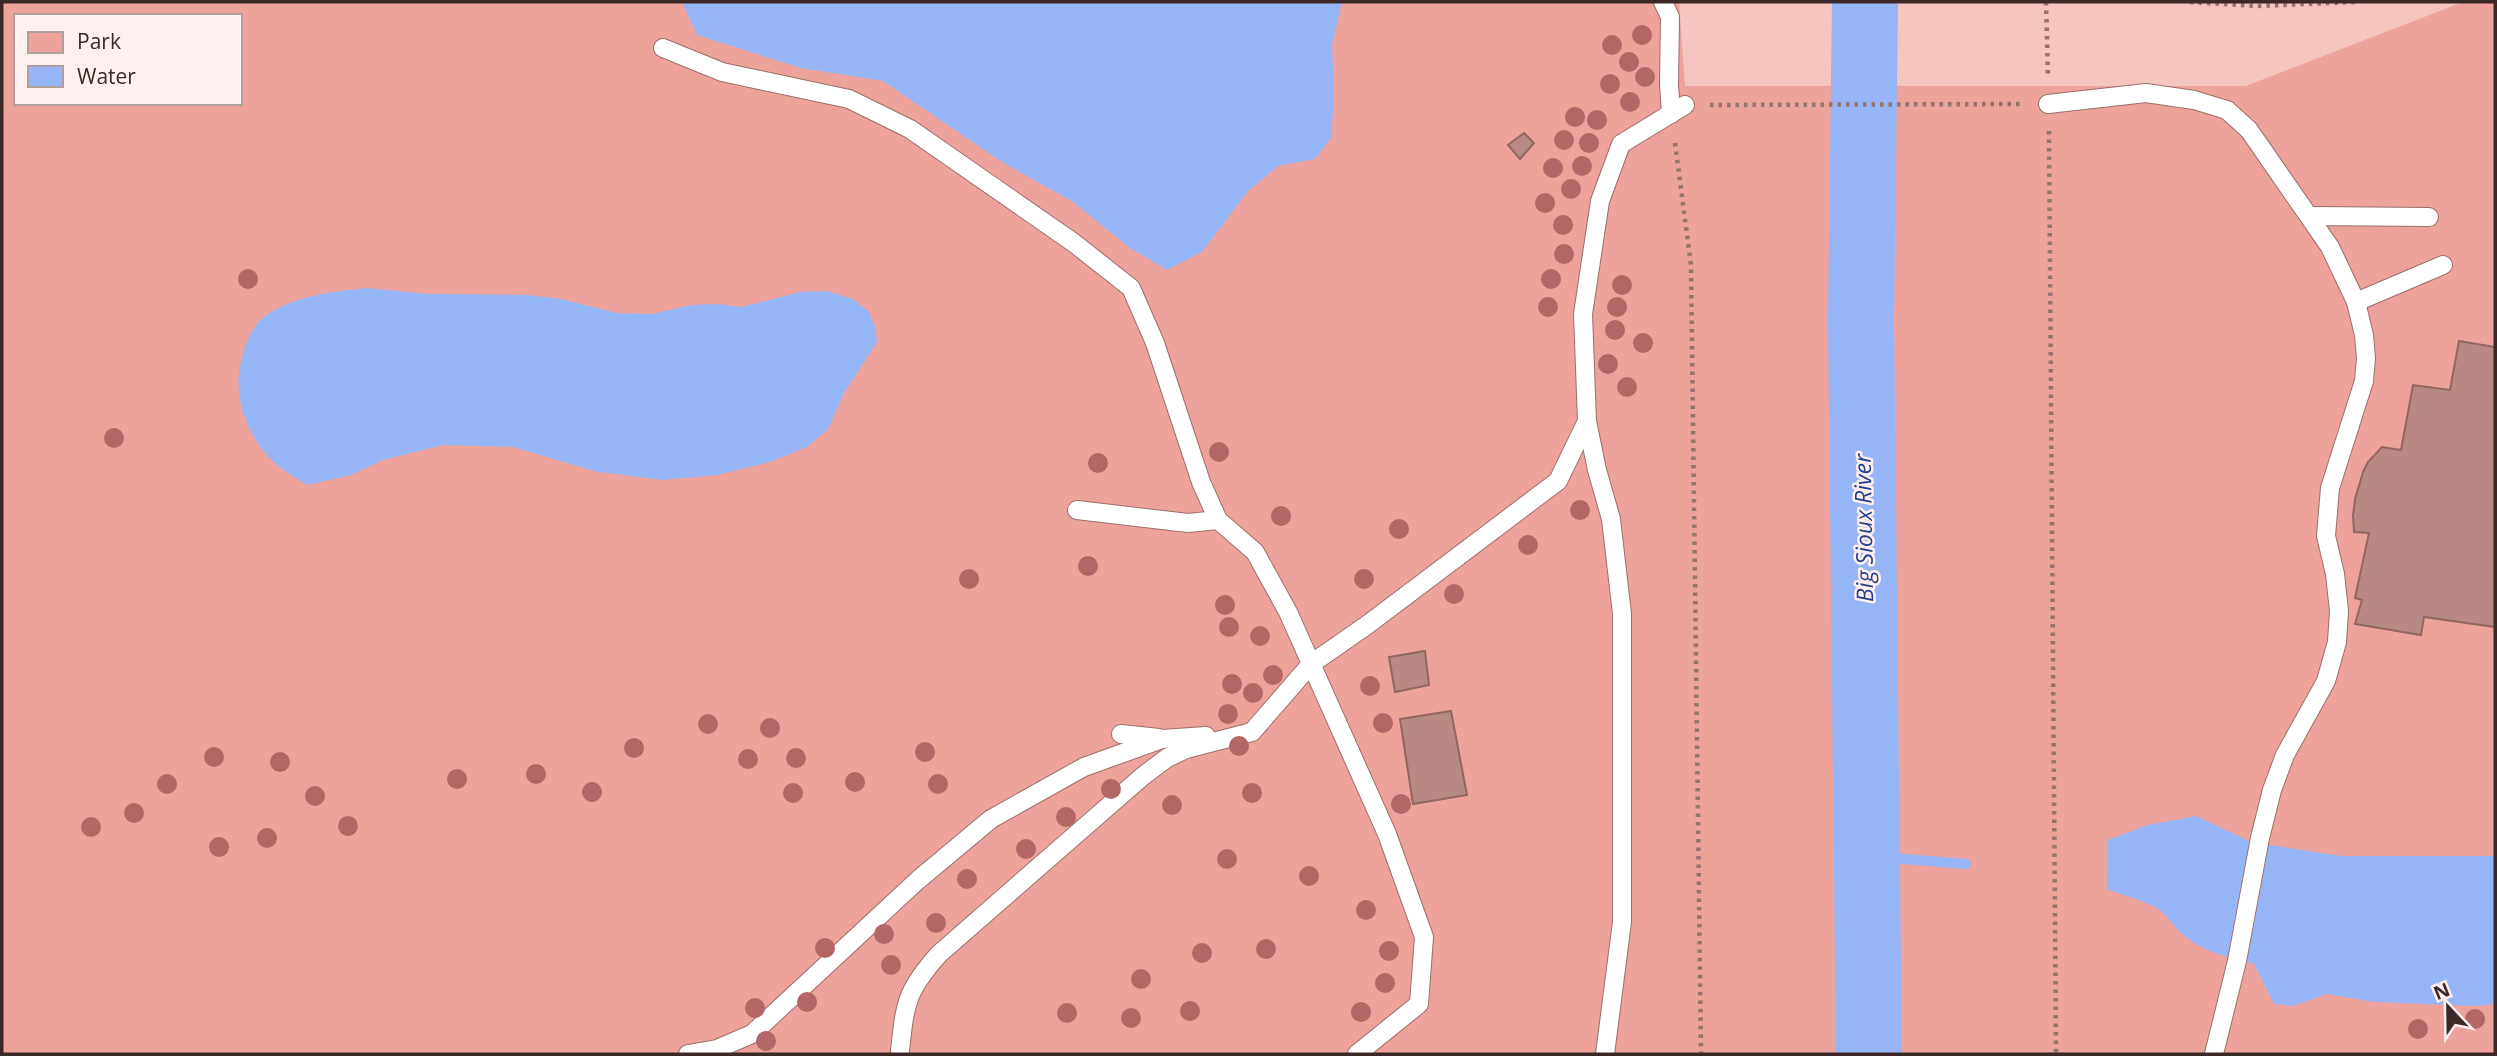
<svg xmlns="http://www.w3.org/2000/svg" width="2497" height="1056" font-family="'Open Sans',sans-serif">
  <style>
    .green { fill: #eda29c; fill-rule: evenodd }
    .water { fill: #96b5f7 }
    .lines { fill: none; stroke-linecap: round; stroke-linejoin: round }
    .stream { stroke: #96b5f7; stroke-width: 10 }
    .river { stroke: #96b5f7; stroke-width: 66 }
    .building { fill: #b78884; stroke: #926662; stroke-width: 2 }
    .lane-casing { stroke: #9c6f6b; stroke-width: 20 }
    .path { stroke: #957370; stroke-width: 4.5; stroke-dasharray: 3.5 5; stroke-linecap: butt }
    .lane { stroke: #fff; stroke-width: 18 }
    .tree { fill: #b26766 }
    .labels { text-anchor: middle; stroke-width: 5; stroke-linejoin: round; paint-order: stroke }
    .water-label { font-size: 23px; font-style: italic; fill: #23428d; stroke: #ffefee }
  </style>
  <rect width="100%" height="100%" fill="#f6c5c0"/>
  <path class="green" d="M2,2h1677l6,84h561l217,-84h32v1052h-2493zM16,16h224v87h-224z"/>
  <g class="water">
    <path d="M682,2h660l-10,42 2,53 -3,41 -16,21 -37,7 -30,25 -46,61 -35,18 -37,-22 -57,-46 -71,-40 -119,-81 -82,-13 -104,-33z"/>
    <path d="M367,288l61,6 101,1 32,4 56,14 35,1 39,-9 26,-1 24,3 59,-15 27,-1 26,8 15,12 7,15 2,16 -33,51 -16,36 -21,18 -37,15 -53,13 -54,5 -65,-8 -85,-25 -70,-2 -60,15 -32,15 -44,10c-10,-7 -22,-13 -31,-21 -29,-26 -45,-69 -34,-106 4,-16 10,-32 23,-42 30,-21 67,-24 102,-28z"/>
    <path d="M2196,816l55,26 90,14h154v148l-18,2 -103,-4 -47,-8 -34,12 -19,-2 -20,-40c-26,-7 -53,-12 -74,-32 -9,-9 -15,-20 -27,-26 -14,-7 -31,-11 -46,-17l1,-49 40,-15z"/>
  </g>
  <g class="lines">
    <path class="stream" d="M1867,856l99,8"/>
    <path class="river" d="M1865,2l-4,318 8,734"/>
  </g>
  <g class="building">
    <path d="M1524,133l10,10 -14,16 -12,-14z"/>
    <path d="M2459,341l36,6v280l-71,-10 -3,18 -66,-11 7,-24 -7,-2 14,-65 -15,-1 -1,-16 2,-17 8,-27 5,-10 14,-15 19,3 12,-65 37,5z"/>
    <path d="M1425,651l4,34 -34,7 -6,-35z"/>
    <path d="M1451,711l16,84 -54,9 -13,-85z"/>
  </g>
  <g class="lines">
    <g class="lane-casing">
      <g id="lane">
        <path d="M1663,2l7,15 -1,67 2,30"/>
        <path d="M663,48l59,24 127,27 61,30 164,114 57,45 24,55 46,139 17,38 37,32 33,60 99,222 37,103 -5,67 -62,50"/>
        <path d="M2048,104l98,-11 48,7 33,10 22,20 81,117 26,55 8,33 2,23 -2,23 -34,107 -4,48 9,38 4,37 -2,31 -11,39 -41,74 -13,35 -12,48 -23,123 -23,93"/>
        <path d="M2309,216l120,1"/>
        <path d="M2356,302l87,-37"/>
        <path d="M1587,421l10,49 14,49 11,95v308l-17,132"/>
        <path d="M1077,510l111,13 30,-3"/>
        <path d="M1121,734l38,4"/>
        <path d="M900,1051c5,-48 6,-60 39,-97l204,-178 24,-18 19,-9 66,-17 59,-68 56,-39 191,-144 29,-60 -4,-107 17,-113 21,-57 64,-39"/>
        <path d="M688,1054l29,-5 35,-15 166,-154 73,-61 93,-52 78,-28 44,-3"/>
      </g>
    </g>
    <g class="path">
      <path d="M2046,2l2,75"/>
      <path d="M2190,2l67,4 98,-4"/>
      <path d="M1710,105l313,-1"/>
      <path d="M2049,131l7,923"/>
      <path d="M1675,143l16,122 10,789"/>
    </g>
    <use href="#lane" class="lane"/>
  </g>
  <g class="tree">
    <circle cx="1642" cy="35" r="10"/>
    <circle cx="1612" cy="45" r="10"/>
    <circle cx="1629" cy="62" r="10"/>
    <circle cx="1645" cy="77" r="10"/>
    <circle cx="1610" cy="84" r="10"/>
    <circle cx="1630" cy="102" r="10"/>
    <circle cx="1575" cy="117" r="10"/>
    <circle cx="1597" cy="120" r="10"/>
    <circle cx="1564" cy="140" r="10"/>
    <circle cx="1589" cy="143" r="10"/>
    <circle cx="1582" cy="166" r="10"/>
    <circle cx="1553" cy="168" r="10"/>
    <circle cx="1571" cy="189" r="10"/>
    <circle cx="1545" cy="203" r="10"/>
    <circle cx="1563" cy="225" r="10"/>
    <circle cx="1564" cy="254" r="10"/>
    <circle cx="248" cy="279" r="10"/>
    <circle cx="1551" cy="279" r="10"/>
    <circle cx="1622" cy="285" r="10"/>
    <circle cx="1548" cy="307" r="10"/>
    <circle cx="1617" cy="307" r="10"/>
    <circle cx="1615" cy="330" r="10"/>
    <circle cx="1643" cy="343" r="10"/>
    <circle cx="1608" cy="364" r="10"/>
    <circle cx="1627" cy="387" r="10"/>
    <circle cx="114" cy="438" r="10"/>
    <circle cx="1219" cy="452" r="10"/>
    <circle cx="1098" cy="463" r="10"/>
    <circle cx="1580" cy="510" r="10"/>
    <circle cx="1281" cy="516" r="10"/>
    <circle cx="1399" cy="529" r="10"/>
    <circle cx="1528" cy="545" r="10"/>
    <circle cx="1088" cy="566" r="10"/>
    <circle cx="969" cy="579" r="10"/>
    <circle cx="1364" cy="579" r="10"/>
    <circle cx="1454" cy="594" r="10"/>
    <circle cx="1225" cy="605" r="10"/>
    <circle cx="1229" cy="627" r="10"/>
    <circle cx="1260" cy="636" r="10"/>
    <circle cx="1273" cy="675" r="10"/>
    <circle cx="1232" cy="684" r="10"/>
    <circle cx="1370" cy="686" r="10"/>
    <circle cx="1253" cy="693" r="10"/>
    <circle cx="1228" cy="714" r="10"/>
    <circle cx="1383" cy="723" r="10"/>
    <circle cx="708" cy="724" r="10"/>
    <circle cx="770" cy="728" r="10"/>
    <circle cx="1239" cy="746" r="10"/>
    <circle cx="634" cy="748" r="10"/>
    <circle cx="925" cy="752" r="10"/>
    <circle cx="214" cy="757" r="10"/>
    <circle cx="796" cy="758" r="10"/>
    <circle cx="748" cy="759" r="10"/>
    <circle cx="280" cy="762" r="10"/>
    <circle cx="536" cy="774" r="10"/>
    <circle cx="457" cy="779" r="10"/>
    <circle cx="855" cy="782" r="10"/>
    <circle cx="167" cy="784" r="10"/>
    <circle cx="938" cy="784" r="10"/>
    <circle cx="1111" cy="789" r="10"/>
    <circle cx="592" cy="792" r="10"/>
    <circle cx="793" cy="793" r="10"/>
    <circle cx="1252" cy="793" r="10"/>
    <circle cx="315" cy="796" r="10"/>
    <circle cx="1401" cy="804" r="10"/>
    <circle cx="1172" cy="805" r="10"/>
    <circle cx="134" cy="813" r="10"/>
    <circle cx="1066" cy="817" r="10"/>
    <circle cx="348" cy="826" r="10"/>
    <circle cx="91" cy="827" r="10"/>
    <circle cx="267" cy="838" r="10"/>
    <circle cx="219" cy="847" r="10"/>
    <circle cx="1026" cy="849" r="10"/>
    <circle cx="1227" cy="859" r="10"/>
    <circle cx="1309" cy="876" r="10"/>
    <circle cx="967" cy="879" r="10"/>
    <circle cx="1366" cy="910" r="10"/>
    <circle cx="936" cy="923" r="10"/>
    <circle cx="884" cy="934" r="10"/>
    <circle cx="825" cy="948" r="10"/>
    <circle cx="1266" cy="949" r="10"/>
    <circle cx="1389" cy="951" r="10"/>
    <circle cx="1202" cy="953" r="10"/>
    <circle cx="891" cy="965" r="10"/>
    <circle cx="1141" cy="979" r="10"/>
    <circle cx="1385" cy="983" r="10"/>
    <circle cx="807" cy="1002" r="10"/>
    <circle cx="755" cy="1008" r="10"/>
    <circle cx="1190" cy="1011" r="10"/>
    <circle cx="1361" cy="1012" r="10"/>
    <circle cx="1067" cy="1013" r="10"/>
    <circle cx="1131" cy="1018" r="10"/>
    <circle cx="2475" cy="1019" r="10"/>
    <circle cx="2418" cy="1029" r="10"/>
    <circle cx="766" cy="1041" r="10"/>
  </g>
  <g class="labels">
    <g class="water-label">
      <text transform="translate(1864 528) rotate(-91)" y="8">Big Sioux River</text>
    </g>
  </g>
  <rect width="2497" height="1056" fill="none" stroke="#3b2827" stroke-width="7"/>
  <rect x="14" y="14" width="228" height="91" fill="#ffefee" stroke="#b19f9e" stroke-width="2"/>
  <rect x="28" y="32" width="35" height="21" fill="#eda29c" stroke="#b19f9e" stroke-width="2"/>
  <text x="77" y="49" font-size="21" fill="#3b2827">Park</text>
  <rect x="28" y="66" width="35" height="21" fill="#96b5f7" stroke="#b19f9e" stroke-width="2"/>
  <text x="77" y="84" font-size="21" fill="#3b2827">Water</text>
  <g transform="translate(2448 1007) rotate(338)" stroke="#ffefee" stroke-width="5" paint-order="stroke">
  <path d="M0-5L12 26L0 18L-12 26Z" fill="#3b2827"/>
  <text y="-10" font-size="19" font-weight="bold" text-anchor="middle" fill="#3b2827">N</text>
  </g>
</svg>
